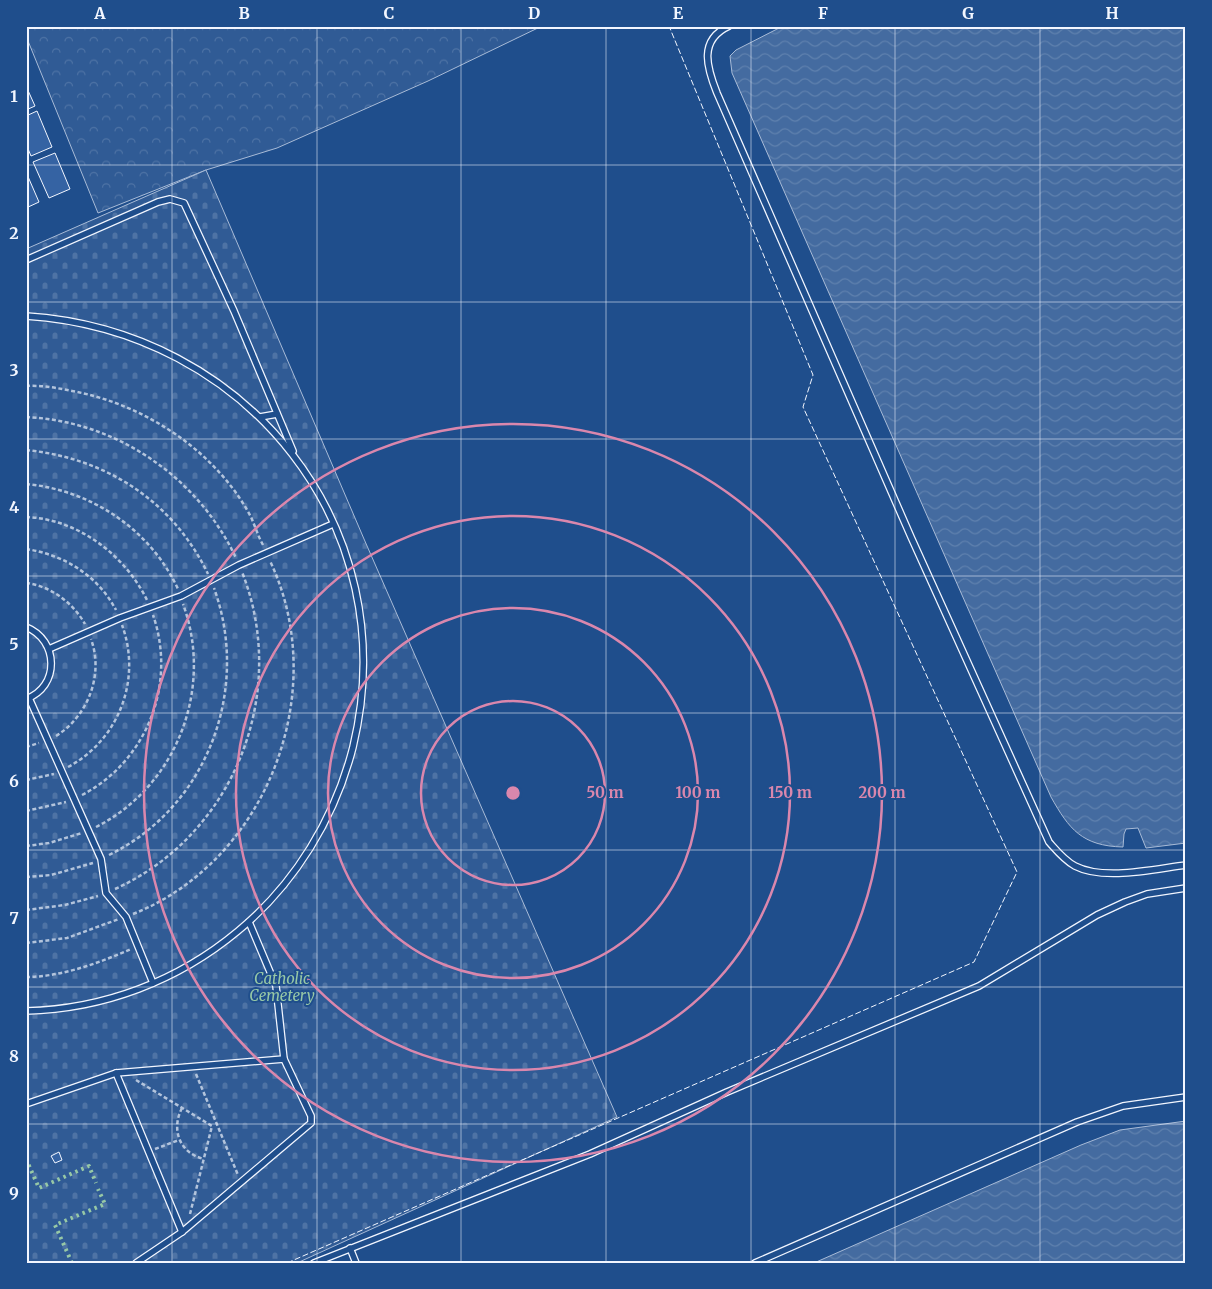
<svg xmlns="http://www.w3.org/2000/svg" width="1212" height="1289" font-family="Merriweather,serif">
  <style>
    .forest { fill: url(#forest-crowns); stroke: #a8bbd7 }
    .cemetery { fill: url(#cemetery-stones); stroke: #a8bbd7 }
    .water { fill: url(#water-waves); stroke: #a8bbd7 }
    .building { fill: #3563a3; stroke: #f2f6ff }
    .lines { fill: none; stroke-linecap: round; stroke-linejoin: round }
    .lane-casing { stroke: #f2f6ff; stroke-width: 8 }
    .path { stroke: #b3c4dc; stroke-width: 2.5; stroke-dasharray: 4 2.5; stroke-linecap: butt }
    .lane { stroke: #1f4e8c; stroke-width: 5.5 }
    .hedge { stroke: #97c8a6; stroke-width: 4; stroke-dasharray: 2.5 4; stroke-linecap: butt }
    .fence { stroke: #f2f6ff; stroke-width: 1; stroke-dasharray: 6 2.5; stroke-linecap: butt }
    .grid { fill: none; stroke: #f2f6ff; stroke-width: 1; stroke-opacity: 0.55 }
    .ring { fill: none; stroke: #da87ad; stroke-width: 2.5 }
    .labels { text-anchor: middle; stroke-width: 4; stroke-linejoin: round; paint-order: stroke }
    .park-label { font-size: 15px; font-style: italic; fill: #97c8a6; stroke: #1f4e8c }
    .centre { fill: #da87ad; stroke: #1f4e8c; stroke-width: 2.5 }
    .ring-label { font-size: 15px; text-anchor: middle; font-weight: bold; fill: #da87ad; stroke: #1f4e8c; stroke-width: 4; stroke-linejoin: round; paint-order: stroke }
    .neatline { fill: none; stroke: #f2f6ff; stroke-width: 2 }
    .grid-label { font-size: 16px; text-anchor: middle; font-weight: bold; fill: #f2f6ff }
  </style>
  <defs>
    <pattern id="forest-crowns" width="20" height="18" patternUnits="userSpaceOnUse" patternTransform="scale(1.25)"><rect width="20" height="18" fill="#305b95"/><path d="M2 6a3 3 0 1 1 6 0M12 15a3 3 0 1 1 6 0" fill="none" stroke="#4e73a5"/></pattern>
    <pattern id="cemetery-stones" width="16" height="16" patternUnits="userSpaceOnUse" patternTransform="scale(1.25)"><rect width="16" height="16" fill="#305b95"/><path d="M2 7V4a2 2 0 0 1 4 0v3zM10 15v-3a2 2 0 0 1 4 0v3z" fill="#4e73a5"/></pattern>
    <pattern id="water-waves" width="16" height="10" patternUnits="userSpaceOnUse" patternTransform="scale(1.25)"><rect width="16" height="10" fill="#446ba0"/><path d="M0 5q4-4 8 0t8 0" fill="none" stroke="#5f81ae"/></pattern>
  </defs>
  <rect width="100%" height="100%" fill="#1f4e8c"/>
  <path class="forest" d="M26,26h516l-114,55 -151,67 -71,22 -108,43 -72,-177z"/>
  <path class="cemetery" d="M206,170l158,369 253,578 -320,146h-271v-1014z"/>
  <g class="water">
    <path d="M783,26h403v817l-40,5 -8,-20 -12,1 -2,5 -1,13c-41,-1 -54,-18 -72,-50l-319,-724 -2,-17 6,-6z"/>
    <path d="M1186,1121v142h-372l267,-118 39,-15z"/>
  </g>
  <g class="building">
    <path d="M26,86l9,20 -9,4z"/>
    <path d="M37,111l15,36 -21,9 -5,-12v-28z"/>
    <path d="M55,153l15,36 -21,9 -16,-36z"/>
    <path d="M26,172l13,30 -13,6z"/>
    <path d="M59,1152l3,8 -7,3 -4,-7z"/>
  </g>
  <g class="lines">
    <g class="lane-casing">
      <g id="lane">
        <path d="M729,26c-31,14 -22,42 -12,67l194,444 138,305c8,9 15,18 26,24 29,15 79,3 111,-1"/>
        <path d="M26,260l132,-58 12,-3 14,4 50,108 59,140"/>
        <path d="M26,316c221,14 380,211 327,431 -18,71 -58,137 -115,184 -60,50 -134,78 -212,80"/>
        <path d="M260,417l17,-3"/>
        <path d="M26,627c33,13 34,60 0,72"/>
        <path d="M49,649l71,-31 61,-22 58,-31 94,-41"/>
        <path d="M29,698l72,161 5,34 20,24 27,66"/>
        <path d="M116,1073l66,159"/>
        <path d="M26,1104l90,-31 168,-14"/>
        <path d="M350,1248l6,15"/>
        <path d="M136,1263l46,-31 129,-109v-7l-27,-57 -8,-73 -27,-64"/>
        <path d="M314,1263l276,-109 137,-62 252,-106 118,-71 28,-13 22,-8 39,-6"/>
        <path d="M755,1263l322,-141 46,-16 63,-9"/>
      </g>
    </g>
    <g class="path">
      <path d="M26,386c16,-1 31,2 46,5 72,13 144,60 179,126 4,9 7,19 12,28"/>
      <path d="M26,417c90,4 172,60 210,141"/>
      <path d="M26,450c80,8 147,51 182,124"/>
      <path d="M26,484c65,6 124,45 152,105"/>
      <path d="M26,517c52,2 99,38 121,83"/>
      <path d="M26,549c39,6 72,27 90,61"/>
      <path d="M26,583c25,3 47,20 59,41"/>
      <path d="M56,736c32,-20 48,-61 35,-97"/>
      <path d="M26,747l13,-4"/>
      <path d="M68,767c51,-27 74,-88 54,-142"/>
      <path d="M26,780l28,-6"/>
      <path d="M82,795c65,-34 95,-111 71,-180"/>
      <path d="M26,811l40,-9"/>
      <path d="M96,827c81,-41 118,-139 87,-223"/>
      <path d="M26,846l23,-3 33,-10"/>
      <path d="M109,855c98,-48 142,-165 105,-267"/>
      <path d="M26,877l25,-2 42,-12"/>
      <path d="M115,889c119,-54 175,-196 127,-317"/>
      <path d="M26,910l39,-5 33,-9"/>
      <path d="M133,914c134,-53 199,-223 137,-353"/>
      <path d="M26,943l41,-5 52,-19"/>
      <path d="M26,977c35,0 73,-14 105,-28"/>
      <path d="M196,1074l42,101"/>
      <path d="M136,1080l76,46 -22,88"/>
      <path d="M182,1108c-11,21 -3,45 22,51"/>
      <path d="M155,1149l24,-9"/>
    </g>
    <use href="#lane" class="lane"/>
    <g class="hedge">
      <path d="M26,1159l13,29 50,-22 7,17"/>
      <path d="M26,1262v1"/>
      <path d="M72,1263l-17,-38 50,-21 -7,-15"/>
    </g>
    <path class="fence" d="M287,1263l687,-301 43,-90 -214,-465 10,-32 -144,-349"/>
  </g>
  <path class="grid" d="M172,26v1237M317,26v1237M461,26v1237M606,26v1237M751,26v1237M895,26v1237M1040,26v1237M26,165h1160M26,302h1160M26,439h1160M26,576h1160M26,713h1160M26,850h1160M26,987h1160M26,1124h1160"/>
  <g class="ring">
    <circle cx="513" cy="793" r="92"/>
    <circle cx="513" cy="793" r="185"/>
    <circle cx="513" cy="793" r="277"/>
    <circle cx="513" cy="793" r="369"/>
  </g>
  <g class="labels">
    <g class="park-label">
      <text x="282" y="984">Catholic<tspan x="282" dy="17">Cemetery</tspan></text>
    </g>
  </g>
  <circle cx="513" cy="793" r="8" class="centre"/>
  <g class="ring-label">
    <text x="605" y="798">50 m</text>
    <text x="698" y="798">100 m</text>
    <text x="790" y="798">150 m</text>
    <text x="882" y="798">200 m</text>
  </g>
  <rect width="1212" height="1289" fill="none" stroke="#1f4e8c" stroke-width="55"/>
  <rect x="28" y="28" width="1156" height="1234" class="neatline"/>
  <g class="grid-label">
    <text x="100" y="19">A</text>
    <text x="244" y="19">B</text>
    <text x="389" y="19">C</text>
    <text x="534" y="19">D</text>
    <text x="678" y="19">E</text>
    <text x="823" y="19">F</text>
    <text x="968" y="19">G</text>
    <text x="1112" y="19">H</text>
    <text x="14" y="102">1</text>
    <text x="14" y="239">2</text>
    <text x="14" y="376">3</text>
    <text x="14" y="513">4</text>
    <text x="14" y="650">5</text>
    <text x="14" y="787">6</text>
    <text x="14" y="924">7</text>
    <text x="14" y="1062">8</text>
    <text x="14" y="1199">9</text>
  </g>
</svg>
